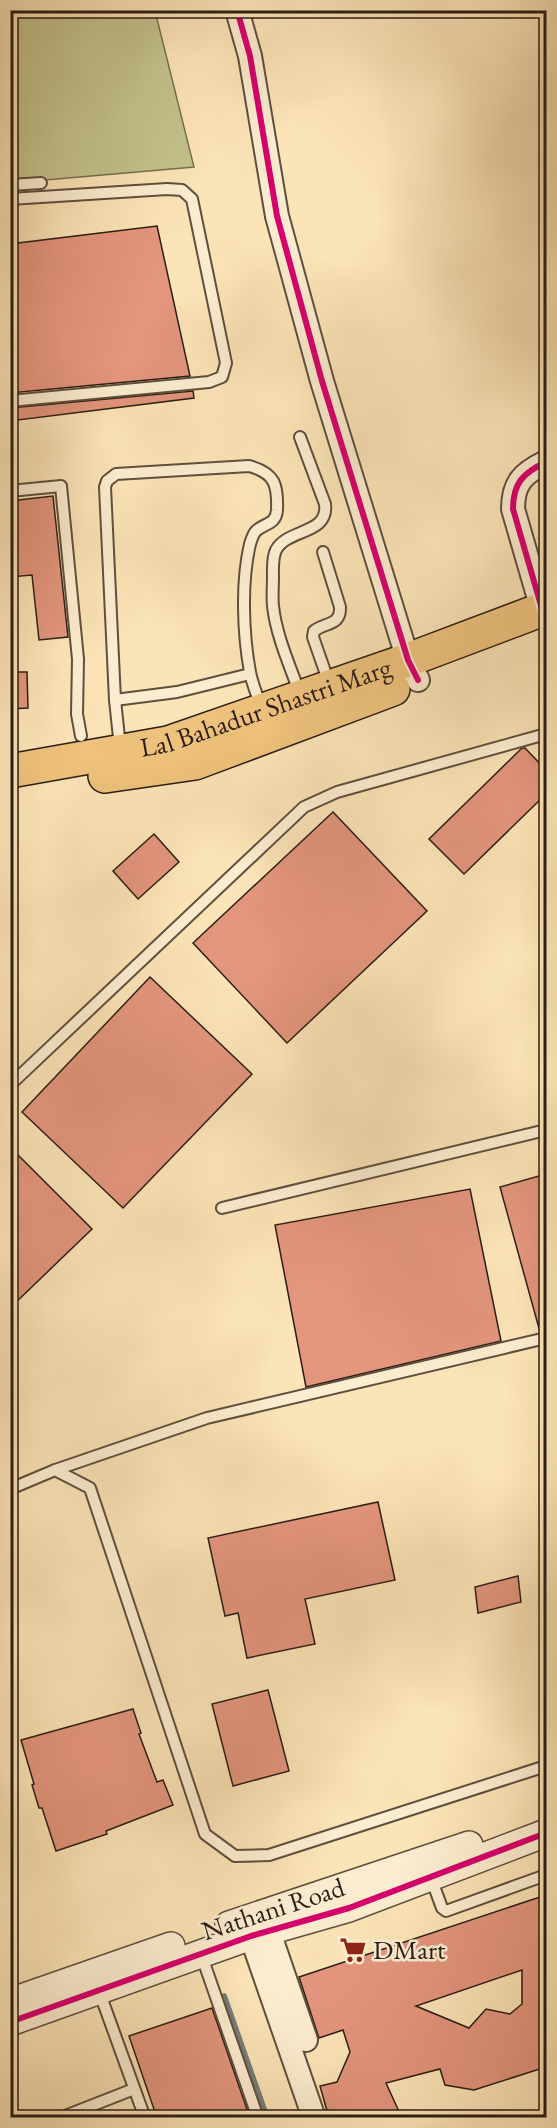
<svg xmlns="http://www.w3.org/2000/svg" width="557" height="2128" font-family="'EB Garamond',serif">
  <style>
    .green { fill: #c3c28b; stroke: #777050; stroke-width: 1.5 }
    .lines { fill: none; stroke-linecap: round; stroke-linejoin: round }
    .stream { stroke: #747c78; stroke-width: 6 }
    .building { fill: #e3957d; stroke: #2b1d16; stroke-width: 1.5; fill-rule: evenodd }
    .service-casing { stroke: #5f4f3e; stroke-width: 14 }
    .minor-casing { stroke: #5f4f3e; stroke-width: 26 }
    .tertiary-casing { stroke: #5f4f3e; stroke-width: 30 }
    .primary-casing { stroke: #2b1d16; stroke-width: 36 }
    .service { stroke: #fcedd0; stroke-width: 10 }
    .minor { stroke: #fcedd0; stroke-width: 22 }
    .tertiary { stroke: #fcedd0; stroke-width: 27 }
    .primary { stroke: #eec27c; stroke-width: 33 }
    .cycleway-casing { stroke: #fcedd0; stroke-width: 10 }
    .cycleway { stroke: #d6006c; stroke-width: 6 }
    .labels { text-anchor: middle; stroke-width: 5; stroke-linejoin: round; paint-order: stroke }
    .street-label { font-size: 27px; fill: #2b1d16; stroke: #fcedd0 }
    .poi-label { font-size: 27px; fill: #2b1d16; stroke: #fcedd0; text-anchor: start }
  </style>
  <rect width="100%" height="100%" fill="#fbe4b7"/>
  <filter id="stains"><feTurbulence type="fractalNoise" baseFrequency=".00333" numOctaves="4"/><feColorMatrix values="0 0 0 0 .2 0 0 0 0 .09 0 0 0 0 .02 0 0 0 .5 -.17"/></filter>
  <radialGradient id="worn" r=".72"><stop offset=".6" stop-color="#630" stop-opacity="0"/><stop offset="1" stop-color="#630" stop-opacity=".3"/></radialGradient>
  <path class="green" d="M11,11h144l39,156 -183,16z"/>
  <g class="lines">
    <path class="stream" d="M224,1996l43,122"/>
  </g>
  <g class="building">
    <path d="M157,226l33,150 -180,17v-149z"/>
    <path d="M193,391l1,7 -184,23v-13z"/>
    <path d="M53,496l15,141 -29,3 -7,-65 -22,2v-76z"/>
    <path d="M10,672h17l1,36 -18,1z"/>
    <path d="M522,748h3l21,22v24l-82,80 -35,-35z"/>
    <path d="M333,812l94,99 -140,132 -94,-100z"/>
    <path d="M154,834l25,28 -41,37 -25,-28z"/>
    <path d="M150,977l102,97 -129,134 -101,-96z"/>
    <path d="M10,1147l82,82 -82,79z"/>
    <path d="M546,1174v157l-6,1 -40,-145z"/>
    <path d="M470,1189l31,152 -195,46 -31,-162z"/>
    <path d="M378,1502l17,78 -90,19 10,45 -68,14 -9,-45 -13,3 -17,-78z"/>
    <path d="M518,1576l3,26 -43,11 -3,-26z"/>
    <path d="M268,1690l21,81 -56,15 -21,-82z"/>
    <path d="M133,1709l8,24 -2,1 18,48 6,-2 10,25 -67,26 1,3 -51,17 -14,-43h-3l-7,-23 2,-1 -13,-44z"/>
    <path d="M546,1895v172l-72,23 -29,-5 -5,-16 -54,14 16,35h-28l-6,-7 -25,7h-14l-9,-32 17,-4 13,-30 -7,-22 -24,8 -20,-61zM522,1970v34l-12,10 -24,-5 -17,19 -53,-22z"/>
    <path d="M212,2008l38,110h-93l-28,-82z"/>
  </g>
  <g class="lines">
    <g class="service-casing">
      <g id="service">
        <path d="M10,185l31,-2"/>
        <path d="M10,199l157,-10 15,1 10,9 34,164 -4,14 -13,5 -199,19"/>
        <path d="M300,437l25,67c4,31 -37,24 -49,46 -4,8 -3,19 -3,28 0,9 -1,19 0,28 3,29 17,60 27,88"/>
        <path d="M10,491l51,-5 17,173 -1,55 4,22"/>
        <path d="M323,552l17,55c1,19 -15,15 -26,24l-1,6 16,46"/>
        <path d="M115,700l62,-8 73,-18"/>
        <path d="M120,747l-5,-47 -10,-213 2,-6 9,-7 133,-8c26,7 29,19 28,44 -1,15 -13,13 -21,21 -3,3 -5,10 -6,13 -9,38 -7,90 0,128 2,12 8,24 11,36"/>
        <path d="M10,1085l294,-278 33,-15 209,-58"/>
        <path d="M222,1208l324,-78"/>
        <path d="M55,1470l152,-52 339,-80"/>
        <path d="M10,1489l45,-19 35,18 115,346 30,22 34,-1 277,-89"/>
        <path d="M431,1878l11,30 4,3 100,-36"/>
        <path d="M201,1954l57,164"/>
        <path d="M99,1991l46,127"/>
        <path d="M60,2118l74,-29"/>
      </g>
    </g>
    <g class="minor-casing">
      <g id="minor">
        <path d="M237,10l13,46 27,160 45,165 86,279 10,20"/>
        <path d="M542,609l-29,-100c0,-26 10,-36 33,-47"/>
        <path d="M262,1917l7,15 37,108"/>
        <path d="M243,1921l8,15 63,182"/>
      </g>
    </g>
    <g class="tertiary-casing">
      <g id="tertiary">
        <path d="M229,1925l240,-80"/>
        <path d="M10,2002l161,-56"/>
        <path d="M10,2022l241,-86 98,-28 197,-75"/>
      </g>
    </g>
    <g class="primary-casing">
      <g id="primary">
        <path id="s1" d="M10,771l158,-28 240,-83 138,-52"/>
        <path d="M105,776l90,-13 198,-74"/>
      </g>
    </g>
    <use href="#service" class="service"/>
    <use href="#minor" class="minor"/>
    <use href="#tertiary" class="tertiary"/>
    <use href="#primary" class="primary"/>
    <g class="cycleway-casing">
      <g id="cycleway">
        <path d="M237,10l13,46 27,160 45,165 86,279 10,20"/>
        <path d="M542,609l-29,-100c0,-26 10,-36 33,-47"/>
        <path d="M10,2022l241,-86 98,-28 197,-75"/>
      </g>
    </g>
    <use href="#cycleway" class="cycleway"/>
  </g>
  <defs>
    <g id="supermarket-bare" transform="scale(2.07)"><path d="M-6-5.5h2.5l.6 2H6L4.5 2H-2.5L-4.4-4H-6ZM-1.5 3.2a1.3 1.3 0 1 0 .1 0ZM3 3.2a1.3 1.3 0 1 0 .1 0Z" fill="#8f2418" stroke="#fcedd0" stroke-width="2.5" paint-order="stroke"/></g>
  </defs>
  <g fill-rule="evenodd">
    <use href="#supermarket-bare" x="353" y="1950"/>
  </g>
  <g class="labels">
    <g class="street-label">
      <text dy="9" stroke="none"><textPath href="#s1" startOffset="264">Lal Bahadur Shastri Marg</textPath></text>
      <text transform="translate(273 1909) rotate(-18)" y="9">Nathani Road</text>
    </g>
    <g class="poi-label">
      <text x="373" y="1959">DMart</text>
    </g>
  </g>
  <rect width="557" height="2128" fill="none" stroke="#fbe4b7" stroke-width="36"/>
  <rect x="12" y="12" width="533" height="2104" fill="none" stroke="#2b1d16" stroke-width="3"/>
  <rect x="18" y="18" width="521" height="2092" fill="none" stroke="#2b1d16" stroke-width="1.5"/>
  <rect width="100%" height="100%" filter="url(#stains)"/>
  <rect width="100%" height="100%" fill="url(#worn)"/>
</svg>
